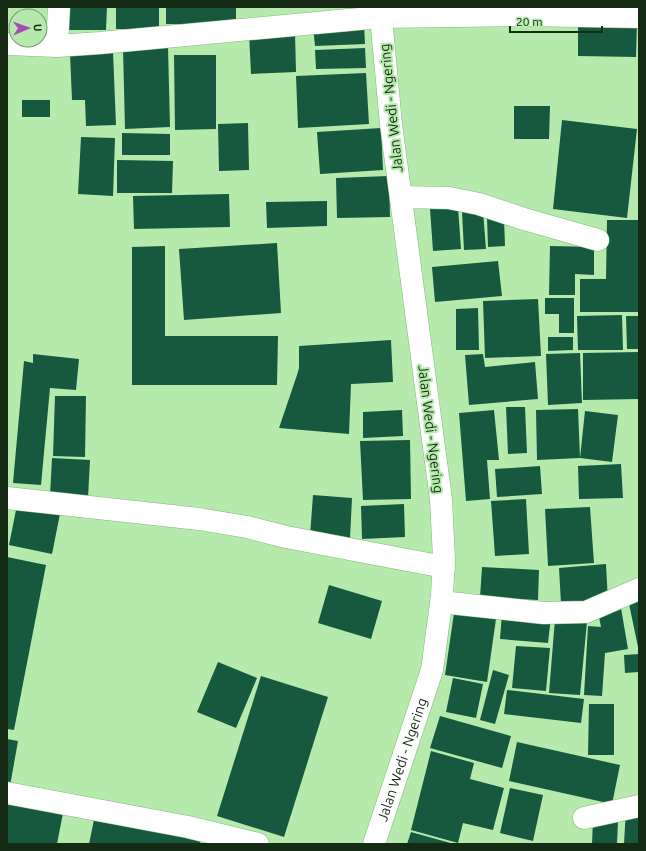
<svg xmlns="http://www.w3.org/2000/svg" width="646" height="851" font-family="Ubuntu,sans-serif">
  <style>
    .building { fill: #17593e }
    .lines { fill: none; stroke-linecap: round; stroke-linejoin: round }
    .minor-casing { stroke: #83b77b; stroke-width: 23 }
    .secondary-casing { stroke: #83b77b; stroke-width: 23 }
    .minor { stroke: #fff; stroke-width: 22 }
    .secondary { stroke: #fff; stroke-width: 22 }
    .labels { text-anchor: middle; stroke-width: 4; stroke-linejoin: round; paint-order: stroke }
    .street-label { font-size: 14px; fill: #162b13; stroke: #b5eaac }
  </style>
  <rect width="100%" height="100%" fill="#b5eaac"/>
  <g class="building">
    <path d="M67,7h40l-1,23h-39z"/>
    <rect x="116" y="7" width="43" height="22"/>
    <path d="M166,7h70v18l-70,-1z"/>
    <path d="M364,23l1,21 -50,2 -2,-20z"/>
    <path d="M578,23l59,1 -1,33 -58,-1z"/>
    <path d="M295,32l1,40 -45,2 -2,-41z"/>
    <path d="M168,47l2,80 -45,2 -2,-81z"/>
    <path d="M365,48l1,20 -50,1 -1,-19z"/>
    <path d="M113,52l3,73 -30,1 -1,-26h-13l-2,-46z"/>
    <path d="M174,55h42v74l-41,1z"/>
    <path d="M366,73l3,51 -71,4 -2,-52z"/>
    <rect x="22" y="100" width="28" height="17"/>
    <path d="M514,106h36l-1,33h-35z"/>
    <path d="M562,120l75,9 -10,89 -74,-9z"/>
    <path d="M248,123l1,47 -30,1 -1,-47z"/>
    <path d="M381,128l2,42 -63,4 -3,-42z"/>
    <path d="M122,133l48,1v21h-48z"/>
    <path d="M81,137l34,1 -2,58 -35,-2z"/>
    <path d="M117,160l56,1 -1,32h-55z"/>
    <path d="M389,176l1,41 -53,1 -1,-40z"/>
    <path d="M229,194l1,33 -96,2 -1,-33z"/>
    <path d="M327,201v25l-60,2 -1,-26z"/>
    <path d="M458,207l3,42 -28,2 -3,-42z"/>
    <path d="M483,211l3,38 -22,1 -2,-38z"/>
    <path d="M487,218h17l1,28 -17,1z"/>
    <path d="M607,220h32v92h-59v-33h26z"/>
    <path d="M277,243l4,70 -97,7 -5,-71z"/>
    <path d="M165,246v90h113l-1,49h-145v-138z"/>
    <path d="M550,246l44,1v28l-19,-1v21h-26z"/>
    <path d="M498,261l4,35 -67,6 -3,-35z"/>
    <path d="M545,298h29v35h-15v-19h-14z"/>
    <path d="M538,299l3,57 -56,2 -2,-57z"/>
    <path d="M478,308l1,42h-23v-41z"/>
    <path d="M622,315l1,35h-45l-1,-34z"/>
    <path d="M626,316h13v33h-12z"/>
    <path d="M548,337h25v13l-25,1z"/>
    <path d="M391,340l2,42 -42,2 -2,50 -70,-6 18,-53 2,-7v-22z"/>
    <path d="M639,352v47l-56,1v-47z"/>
    <path d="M580,353l2,50 -34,2 -2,-51z"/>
    <path d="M33,354l46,5 -3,31 -26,-2 -9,97 -28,-2 11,-122 9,2z"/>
    <path d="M483,354l2,13 50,-5 3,37 -69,6 -4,-50z"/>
    <path d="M55,396h31l-1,61 -32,-1z"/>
    <path d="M506,407h19l2,46 -19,1z"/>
    <path d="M578,409l2,49 -43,2 -1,-50z"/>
    <path d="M402,410l1,26 -40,2v-26z"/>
    <path d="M494,410l5,50h-12l3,39 -24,2 -7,-88z"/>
    <path d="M585,411l33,4 -6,47 -32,-4z"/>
    <path d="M410,440l1,59 -48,1 -3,-59z"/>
    <path d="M52,458l38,2 -2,38 -38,-2z"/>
    <path d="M621,464l2,34 -44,1 -1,-33z"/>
    <path d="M540,466l2,28 -45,3 -2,-28z"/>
    <path d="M313,495l39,3 -2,41 -40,-3z"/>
    <path d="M526,499l3,55 -34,2 -4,-55z"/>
    <path d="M404,504l1,33 -43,2 -1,-33z"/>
    <path d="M17,505l43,9 -8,40 -43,-9z"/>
    <path d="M590,507l4,56 -46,3 -3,-57z"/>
    <path d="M7,557l39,8 -32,165 -7,-1z"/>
    <path d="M606,564l2,38 -47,2 -2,-36z"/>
    <path d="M482,567l57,3 -1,30 -58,-3z"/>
    <path d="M329,585l53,16 -11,38 -53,-16z"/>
    <path d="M639,597v50h-1l-10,-48z"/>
    <path d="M621,608l7,41 -23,4 -3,43 -18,-1 4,-69 13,1 -3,-15z"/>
    <path d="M454,613l42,6 -9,63 -42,-7z"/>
    <path d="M502,613l49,4 -3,26 -48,-4z"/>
    <path d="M555,619l32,3 -7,73 -31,-2z"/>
    <path d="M516,646l34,2 -4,43 -34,-3z"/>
    <path d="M639,654v18l-14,1 -1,-18z"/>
    <path d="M218,662l39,16 -21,50 -39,-16z"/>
    <path d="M493,670l16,5 -14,49 -15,-4z"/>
    <path d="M261,676l67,21 -44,140 -67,-21z"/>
    <path d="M453,678l30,6 -7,34 -30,-6z"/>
    <path d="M507,690l77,9 -3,24 -77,-9z"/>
    <path d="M589,704h25v51h-26z"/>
    <path d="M440,716l71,20 -9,32 -72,-20z"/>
    <path d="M7,739l11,2 -8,45 -3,-1z"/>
    <path d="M517,742l103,23 -8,39 -103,-23z"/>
    <path d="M431,751l43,12 -4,16 34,9 -11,42 -30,-7 -5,20 -47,-13z"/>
    <path d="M510,788l33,7 -10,46 -33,-8z"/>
    <path d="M7,802l56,11 -6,31h-50z"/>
    <path d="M626,809l13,1v34h-15z"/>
    <path d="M95,815l106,24 -1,5h-111z"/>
    <path d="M593,819l25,2 -1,23h-25z"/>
    <path d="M411,832l43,12h-47z"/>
  </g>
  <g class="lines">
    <g class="minor-casing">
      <g id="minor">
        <path d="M7,44l50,2 43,-3 281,-26 143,-2 115,2"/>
        <path d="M57,46l2,-39"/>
        <path d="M401,197l48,1 30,6 45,15 74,21"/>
        <path d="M7,498l192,21 48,8 39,10 158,30"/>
        <path d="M441,602l103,11 42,-1 53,-23"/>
        <path d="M7,793l181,34 70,17"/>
        <path d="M584,818l55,-12"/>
      </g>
    </g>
    <g class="secondary-casing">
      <g id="secondary">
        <path id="s1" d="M374,844l58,-174 10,-74 2,-38 -3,-58 -50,-376 -10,-107v-10"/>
      </g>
    </g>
    <use href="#minor" class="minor"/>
    <use href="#secondary" class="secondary"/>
  </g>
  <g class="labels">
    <g class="street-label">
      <text transform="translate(391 108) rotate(-96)" y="5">Jalan Wedi - Ngering</text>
      <text transform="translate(431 429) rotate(83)" y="5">Jalan Wedi - Ngering</text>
      <text dy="5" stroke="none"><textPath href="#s1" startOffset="89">Jalan Wedi - Ngering</textPath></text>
    </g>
  </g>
  <rect width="646" height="851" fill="none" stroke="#162b13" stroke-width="16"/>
  <g transform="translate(28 28) rotate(88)"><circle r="19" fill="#b5eaac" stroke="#759e6f"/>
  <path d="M0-3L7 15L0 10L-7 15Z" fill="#a64cb7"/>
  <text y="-6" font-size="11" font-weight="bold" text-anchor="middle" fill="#162b13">U</text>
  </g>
  <path d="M510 26v6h92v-6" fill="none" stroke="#162b13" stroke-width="2"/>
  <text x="516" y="26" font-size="12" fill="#162b13" stroke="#b5eaac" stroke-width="3" paint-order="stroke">20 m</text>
</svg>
